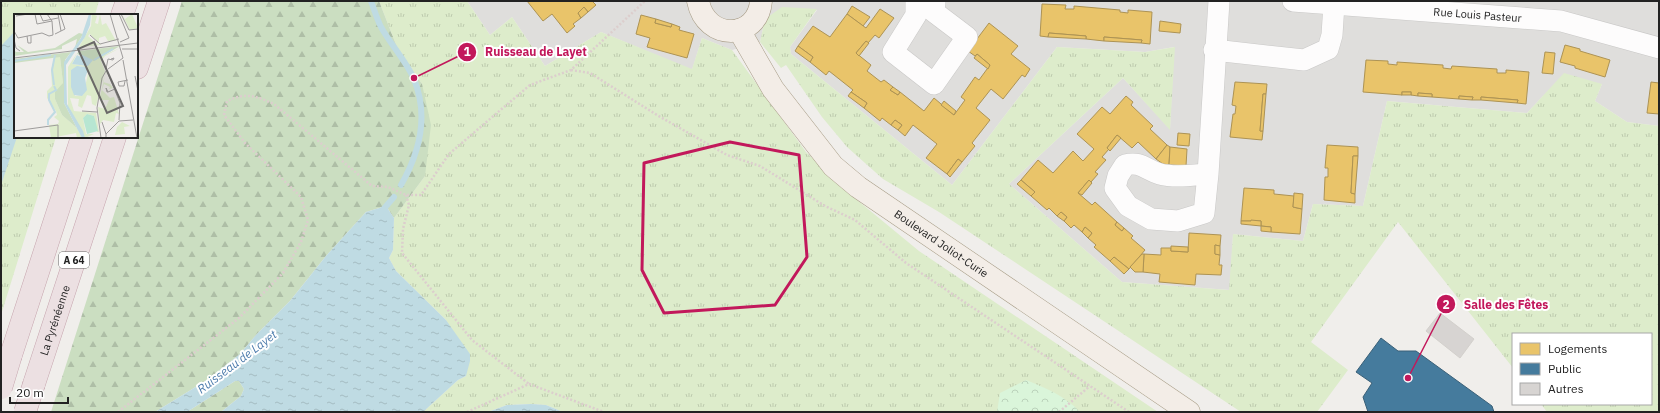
<svg xmlns="http://www.w3.org/2000/svg" width="1660" height="413" font-family="'IBM Plex Sans',sans-serif">
  <style>
    .residential { fill: #dfdedc }
    .grass { fill: url(#grass-tufts) }
    .forest { fill: url(#forest-firs) }
    .park { fill: url(#park-crowns) }
    .water { fill: url(#water-ripples) }
    .homes { fill: #e9c46a; stroke: #ad9354 }
    .public { fill: #457b9d; stroke: #3a6078 }
    .lines { fill: none; stroke-linecap: round; stroke-linejoin: round }
    .stream { stroke: #bfdbe3; stroke-width: 6 }
    .building { fill: #d7d4d2; stroke: #d3d0cc }
    .minor-casing { stroke: #c9c8c7; stroke-width: 22 }
    .major-casing { stroke: #a79c86; stroke-width: 23 }
    .highway-casing { stroke: #c5a2ac; stroke-width: 23 }
    .path { stroke: #dccecd; stroke-width: 2.5; stroke-dasharray: 2 2; stroke-linecap: butt }
    .minor { stroke: #fdfcfc; stroke-width: 21 }
    .major { stroke: #f3ede7; stroke-width: 22 }
    .highway { stroke: #ece0e2; stroke-width: 22 }
    .highway-bridge-casing { stroke: #c5a2ac; stroke-width: 23; stroke-linecap: butt }
    .highway-bridge { stroke: #ece0e2; stroke-width: 22 }
    .marked { fill: none; stroke: #c2185b; stroke-width: 3; stroke-linejoin: round }
    .labels { text-anchor: middle; stroke-width: 4; stroke-linejoin: round; paint-order: stroke }
    .shield { fill: #fff; stroke: #646464; stroke-width: 1 }
    .shield-label { font-size: 10px; font-weight: bold; fill: #222 }
    .street-label { font-size: 11px; fill: #222; stroke: #fff }
    .water-label { font-size: 12px; font-style: italic; fill: #4a7aab; stroke: #fff }
    .inset-river { fill: none; stroke: #bfdbe3; stroke-width: 2 }
    .inset-road { fill: none; stroke: #9e9c9b; stroke-width: 1 }
    .view { fill: #6a6968; fill-opacity: 0.15; stroke: #6a6968; stroke-width: 2 }
    .inset-edge { fill: none; stroke: #222; stroke-width: 2 }
    .leader { fill: none; stroke: #c2185b; stroke-width: 1.5 }
    .callout-dot { fill: #c2185b; stroke: #fff; stroke-width: 1.5 }
    .mark-label { font-size: 12px; text-anchor: middle; font-weight: bold; fill: #fff }
    .callout-label { font-size: 12px; text-anchor: middle; font-weight: bold; fill: #c2185b; stroke: #fff; stroke-width: 4; stroke-linejoin: round; paint-order: stroke }
  </style>
  <defs>
    <pattern id="grass-tufts" width="24" height="20" patternUnits="userSpaceOnUse"><rect width="24" height="20" fill="#ddeccb"/><path d="M3 7l-1-3M5 7V3M7 7l1-3M15 17l-1-3M17 17v-4M19 17l1-3" fill="none" stroke="#bdcaae"/></pattern>
    <pattern id="forest-firs" width="22" height="20" patternUnits="userSpaceOnUse"><rect width="22" height="20" fill="#cbdec1"/><path d="M5 1l3.5 6h-7zM16 11l3.5 6h-7z" fill="#aebea6"/></pattern>
    <pattern id="park-crowns" width="20" height="18" patternUnits="userSpaceOnUse"><rect width="20" height="18" fill="#daf5da"/><path d="M2 6a3 3 0 1 1 6 0M12 15a3 3 0 1 1 6 0" fill="none" stroke="#bbd2bb"/></pattern>
    <pattern id="water-ripples" width="26" height="14" patternUnits="userSpaceOnUse"><rect width="26" height="14" fill="#bfdbe3"/><path d="M2 4q2-2 4 0t4 0M15 11q2-2 4 0t4 0" fill="none" stroke="#a4bcc2"/></pattern>
  </defs>
  <rect width="100%" height="100%" fill="#f0eeeb"/>
  <path class="residential" d="M467,1h1192v125l-32,-4 -32,-21 7,-17 -59,12 -16,17 -140,-12 -24,105 -50,-2 -10,37 -70,-7 -3,56 -108,-8 -113,-98 114,-106 47,51 4,-82 -29,5 -88,-5 -105,138 -161,-131 -1,-7 27,-37 -52,9 -5,23 -28,8 -30,-12 -10,32 -91,-38 -56,34 -33,-49 -22,18z"/>
  <g class="grass">
    <path d="M1,1h98l-4,14h-80v122h41l-55,178z"/>
    <path d="M379,1h88l23,34 22,-18 33,49 56,-34 91,37 10,-31 30,12 74,102 45,43 68,56 239,161h-595l-17,-7 -15,-1 -24,1 -19,7h-65l35,-32 8,-4 -20,-56 -50,-49 -7,-13 4,-8 1,-32 31,-42 -3,-92 -25,-37z"/>
    <path d="M782,7l35,2 -27,38 1,7 161,131 105,-138 88,5 30,-5 -5,83 -47,-52 -114,106 113,98 107,8 4,-56 70,7 10,-37 50,2 24,-105 140,12 37,-40 38,11 -7,17 32,21 32,4v286h-112l-6,-8h110v-70h-138v34l-115,-146 -87,120 37,28 -31,42h-76l-302,-200 -56,-33 -36,-32 -25,-30 -36,-52 -5,3 -21,-26 5,-23z"/>
  </g>
  <g class="forest">
    <path d="M182,1h197l18,46 25,37 9,41 -6,51 -31,42 -8,-12 -20,6 -40,44 -36,45 -34,34 -16,19 -33,26 -52,32h-104z"/>
    <path d="M235,381h4l5,8 -3,7 -20,16h-34z"/>
  </g>
  <path class="park" d="M1026,380c20,8 39,16 54,32h-83l3,-19z"/>
  <g class="water">
    <path d="M15,31v106h2l-16,48v-139z"/>
    <path d="M386,206l8,12 -1,32 -4,8 7,13 50,49 24,34v7l-4,15 -8,4 -35,32h-202l20,-16 3,-7 -5,-8h-4l-48,31h-32l52,-32 33,-26 16,-19 34,-34 36,-45 40,-44z"/>
    <path d="M531,404l15,1 17,7h-75l19,-7z"/>
  </g>
  <g class="homes">
    <path d="M527,1h65l4,4 -8,7 -4,-5 -6,6 3,5 -8,6 2,2 -8,7 -15,-19 -9,7z"/>
    <path d="M1042,4l24,1 -1,4h9v-3l46,4v2l8,1v-3l24,2 -2,32 -9,-1 1,-3 -38,-3v4l-18,-2v-3l-37,-3 -1,4 -8,-1z"/>
    <path d="M852,6l18,11 -7,9 -16,-12z"/>
    <path d="M584,7l4,5 -7,6 -3,-5z"/>
    <path d="M880,9l14,9 -15,20 -4,-3 -7,8 -2,-2 -10,12 15,12 -4,6 14,11 3,-2 9,7 -3,3 8,5 2,-3 24,19 10,-13 20,17 11,-15 -4,-3 14,-20 4,3 11,-15 -13,-11 -2,2 -7,-5 21,-28 29,23 -7,8 19,15 -5,8 -3,-2 -19,24 -12,-10 -15,19 14,12 -18,23 3,3 -13,16 -4,-3 -11,15 -21,-16 11,-14 -24,-19 -8,11 -7,-6 4,-5 -7,-5 -4,5 -9,-7 -2,3 -16,-13 3,-5 -16,-11 2,-2 -24,-19 -3,4 -16,-13 3,-5 -15,-11 15,-20 17,11 17,-23 19,14z"/>
    <path d="M641,15l15,4 -1,4 16,4 1,-3 8,3 -1,3 15,4 -7,24 -40,-11 3,-9 -14,-4z"/>
    <path d="M656,19l16,5 -1,3 -16,-4z"/>
    <path d="M1160,21l21,3 -1,9 -21,-2z"/>
    <path d="M1049,33l37,3v3l-38,-2z"/>
    <path d="M1104,37l38,3 -1,3 -37,-2z"/>
    <path d="M866,41l3,2 -10,13 -3,-3z"/>
    <path d="M1565,45l15,4v2l30,9 -5,17 -30,-9v-2l-15,-4z"/>
    <path d="M798,46l15,11 -3,5 -15,-11z"/>
    <path d="M1545,52l10,1 -2,21 -11,-1z"/>
    <path d="M977,54l13,11 -2,4 -14,-11z"/>
    <path d="M1366,60l22,1v3l9,1v-3l46,3v3l8,1 1,-3 45,3v4h9v-3l23,2 -3,32 -9,-1 1,-3 -37,-3v3h-9l1,-3 -14,-1v3l-27,-2v-3l-14,-1v3l-7,-1v-3h-9v3l-39,-3z"/>
    <path d="M1235,82l32,2 -1,10h-3l-3,37h3l-1,9 -32,-3 3,-23h2l1,-8 -4,-1z"/>
    <path d="M1651,82l8,1v31l-12,-1z"/>
    <path d="M893,87l7,5 -2,3 -8,-5z"/>
    <path d="M851,92l16,11 -3,5 -16,-12z"/>
    <rect x="1402" y="92" width="9" height="3"/>
    <path d="M1418,93l14,1v3l-14,-1z"/>
    <path d="M1263,94h3l-3,37h-3z"/>
    <path d="M1126,96l7,6 -2,3 22,21 -3,3 17,16 -11,14 -18,-17 -6,6 -15,-13 -10,13 2,1 -7,8 4,3 -11,12 3,2 -7,8 -2,-2 -11,13 14,12 3,-3 22,20 -2,3 7,6 2,-3 9,8 -2,2 14,12 -16,19 -15,-12 -4,4 -16,-14 2,-2 -8,-7 4,-5 -7,-6 -3,5 -8,-7 -3,3 -7,-7 3,-4 -6,-5 -4,4 -8,-8 -2,2 -16,-14 4,-4 -14,-12 17,-20 15,13 20,-22 10,10 11,-12 -17,-15 25,-27 8,7z"/>
    <path d="M1459,96l14,1 -1,3 -13,-1z"/>
    <path d="M1481,97l37,3 -1,3 -36,-3z"/>
    <path d="M944,101l12,10 -2,4 -13,-10z"/>
    <path d="M895,120l7,5 -4,5 -7,-5z"/>
    <path d="M1178,133l12,1 -1,12 -12,-1z"/>
    <path d="M1117,135l4,3 -11,13 -3,-3z"/>
    <path d="M1167,145l3,2 -1,18 -6,-1 -7,-5z"/>
    <path d="M1327,145l31,2v9h-5l-2,37 4,1v9l-31,-3 1,-23h3v-9h-3z"/>
    <path d="M1170,147l17,2 -1,17 -17,-1z"/>
    <path d="M1353,156h5l-3,38 -4,-1z"/>
    <path d="M958,159l4,3 -12,15 -3,-3z"/>
    <path d="M1021,180l14,12 -4,4 -14,-12z"/>
    <path d="M1089,180l3,3 -10,12 -4,-2z"/>
    <path d="M1244,188l30,2v4l20,2 -1,11 9,2 -2,25 -29,-2v-5l-10,-1v-5h-20z"/>
    <path d="M1294,193l9,1 -1,15 -9,-2z"/>
    <path d="M1061,212l6,5 -3,4 -7,-5z"/>
    <path d="M1251,220l10,1v5l-20,-2v-3h10z"/>
    <path d="M1117,222l7,6 -2,3 -7,-6z"/>
    <path d="M1261,226l10,1v5l-10,-1z"/>
    <path d="M1085,227l7,6 -4,5 -6,-6z"/>
    <path d="M1189,233l32,2 -1,11 -5,-1v9l5,1 -1,10h3l-1,10 -25,-1 -1,11 -36,-3 1,-8 -17,-2 1,-18 17,1v-7h10v3l17,1z"/>
    <path d="M1215,245l5,1v9l-5,-1z"/>
    <path d="M1171,246l17,1v5l-17,-1z"/>
    <path d="M1142,254h2l-1,18h-8l-5,-5z"/>
    <path d="M1114,257l15,12 -5,5 -14,-13z"/>
  </g>
  <path class="public" d="M1381,338l17,13h18l76,55 2,6h-126l-5,-15 9,-14 -16,-11z"/>
  <g class="lines">
    <g class="stream">
      <path d="M371,1c3,8 6,18 10,26 10,18 25,34 33,52 15,37 6,73 -13,106"/>
      <path d="M381,212l13,-15"/>
    </g>
  </g>
  <path class="building" d="M1440,313l34,26 -14,19 -34,-27z"/>
  <g class="lines">
    <g class="minor-casing">
      <g id="minor">
        <path d="M916,1v14l-23,37 41,32 33,-47 -33,-25 1,-11"/>
        <path id="s1" d="M1293,1l268,20 98,27"/>
        <path d="M1214,50l90,10 24,-11 4,-14 2,-31"/>
        <path d="M1208,174c-15,1 -33,4 -48,0 -15,-4 -18,-13 -35,-9l-7,11 -3,12 13,18 23,13 27,2 26,-8 4,-39 11,-173"/>
      </g>
    </g>
    <g class="major-casing">
      <g id="major">
        <path d="M698,1c8,41 60,39 63,0"/>
        <path id="s2" d="M739,30l34,59 60,77 25,21 331,225"/>
      </g>
    </g>
    <g class="highway-casing">
      <g id="highway">
        <path d="M122,15l5,-14"/>
        <path d="M137,68l22,-67"/>
        <path d="M11,355l71,-218"/>
        <path id="s3" d="M34,384l81,-247"/>
      </g>
    </g>
    <g class="path">
      <path d="M571,70l19,3 67,42 70,40 33,11 65,40 30,14 51,43 223,149"/>
      <path d="M406,195l3,10 -6,24 -1,24 70,87 57,44"/>
      <path d="M118,412l121,-94 44,-45 18,-31 7,-22 -7,-23 -56,-54 -21,-28 3,-14c20,-9 28,-5 47,3l98,82 16,1 18,8h15l28,-41 35,-30 46,-39 41,-15 74,-69"/>
      <path d="M467,412l62,-28 75,28"/>
      <path d="M1059,412l31,-26"/>
    </g>
    <use href="#minor" class="minor"/>
    <use href="#major" class="major"/>
    <use href="#highway" class="highway"/>
    <g class="highway-bridge-casing">
      <g id="highway-bridge">
        <path d="M1,388l10,-33"/>
        <path d="M25,412l9,-28"/>
      </g>
    </g>
    <use href="#highway-bridge" class="highway-bridge"/>
  </g>
  <path class="marked" d="M730,142l69,13 8,102 -32,48 -111,8 -22,-43 2,-107z"/>
  <g class="labels">
    <rect class="shield" x="59" y="252" width="30" height="16" rx="3"/>
    <g class="shield-label">
      <text x="74" y="264">A 64</text>
    </g>
    <g class="street-label">
      <text dy="4" stroke="none"><textPath href="#s1" startOffset="185">Rue Louis Pasteur</textPath></text>
      <text dy="4" stroke="none"><textPath href="#s2" startOffset="299">Boulevard Joliot-Curie</textPath></text>
      <text dy="4" stroke="none"><textPath href="#s3" startOffset="67">La Pyrénéenne</textPath></text>
    </g>
    <g class="water-label">
      <text transform="translate(237 362) rotate(-37)" y="4">Ruisseau de Layet</text>
    </g>
  </g>
  <g transform="translate(14 14)">
    <rect width="124" height="124" fill="#f0eeeb"/>
    <path d="M78,0l5,2 -2,7 3,1 2,-10 2,11 4,-2 10,18h-8l-3,-5 -6,2v5l-9,-9 -2,2 8,7 6,2 -23,2 12,-21zM108,0l3,5 7,-5 6,14 -8,2zM106,34l-15,8 -4,5 4,10 -9,35 -4,-2 -1,-8 -4,-1 -5,13 -4,-2 1,-7 -9,-1 4,13 22,2 3,19h-2l-3,-16 -7,-2 -4,4 3,16h8l-9,4 -17,-31v-40l9,-14 -5,11 15,2 4,-5zM66,52l7,2 1,6 -5,21 -8,1 -4,-26zM41,42l5,1 3,26 -8,16 7,16 15,13 5,10h-5l-1,-5 -25,5 -2,-13 9,-1 1,-3 -5,-4 3,-2 -1,-4 -9,-13v-7l5,-5 -1,-16zM92,58l2,2 -2,-1 -3,9 7,2 3,4 -4,1 1,-2 -6,-3 -2,6 8,8 4,-1 5,17 -3,-1 -2,9 -11,-2 -3,4 -2,-17 7,2 4,-9h-10zM108,108l8,4 -6,1 1,7 -10,1 2,-8z" fill="#ddeccb" fill-rule="evenodd"/>
    <path d="M65,19l4,1 -8,14 2,-9 -15,7v3l-48,7v-6l2,2h8l-7,-7 11,7 27,-4zM106,32l-26,15 -17,-7 2,-3zM57,38l-6,8 -1,43 18,35 -5,-10 -15,-13 -7,-16v-7l8,-9 -3,-26 -46,6v-4z" fill="#cbdec1"/>
    <path d="M73,100l7,2 4,15 -11,3 -4,-16z" fill="#b7e6d2"/>
    <path d="M75,0h2l-1,11 -5,12 -19,28 1,39 16,27 2,7h-3l-18,-35v-41l17,-24zM64,39l15,7 -5,6 -16,-2 5,-9 6,3zM63,52l8,1 3,3 -3,8 2,12 -5,6 -8,-1 -3,-8v-17z" fill="#bfdbe3"/>
    <path class="inset-river" d="M80,46l19,-11M0,47l37,-6M40,71l-2,-15 3,-15M34,111v-5l7,-8 -6,-12v-6l7,-4 -2,-4"/>
    <path class="inset-road" d="M21,0l2,10 15,-3M26,0l3,7 15,-3M46,0l5,15 -4,2M105,0l10,24 -9,4M107,0l8,16 9,-1M2,2l12,-2M0,17l4,7 24,-5 7,3 4,-1 -1,-14 -5,-7M41,20l6,-3 -3,-17M76,21l10,9 19,-5M13,22l1,7h3v-7M0,25l2,9 4,3M108,35h16M0,44l124,-15M109,46l14,78M92,55l2,-10 5,1 1,-2 -3,1M94,55l15,-11 -13,-44M93,57l13,32 -1,17M121,62l3,15M111,67l-1,5h-5l-1,-4 10,-2M94,78l-2,-4 1,4h1l7,-3M68,97l15,1M88,108l4,12M0,117l44,-6v13M87,124l-4,-30 5,-30 4,-7M92,124v-4l13,-13 14,-1"/>
    <path class="view" d="M80,28l29,64 -16,7 -29,-64z"/>
    <rect width="124" height="124" class="inset-edge"/>
  </g>
  <path class="leader" d="M414 78L467 52M1408 378L1446 304"/>
  <g class="callout-dot">
    <circle cx="414" cy="78" r="4"/>
    <circle cx="1408" cy="378" r="4"/>
    <circle cx="467" cy="52" r="10"/>
    <circle cx="1446" cy="304" r="10"/>
  </g>
  <g class="mark-label">
    <text x="467" y="56">1</text>
    <text x="1446" y="309">2</text>
  </g>
  <g class="callout-label">
    <text x="536" y="56">Ruisseau de Layet</text>
    <text x="1506" y="309">Salle des Fêtes</text>
  </g>
  <rect width="1660" height="413" fill="none" stroke="#222222" stroke-width="4"/>
  <rect x="1512" y="333" width="140" height="72" fill="#ffffff" stroke="#a7a7a7"/>
  <rect x="1520" y="343" width="20" height="12" fill="#e9c46a" stroke="#a7a7a7"/>
  <text x="1548" y="353" font-size="12" fill="#222222">Logements</text>
  <rect x="1520" y="363" width="20" height="12" fill="#457b9d" stroke="#a7a7a7"/>
  <text x="1548" y="373" font-size="12" fill="#222222">Public</text>
  <rect x="1520" y="383" width="20" height="12" fill="#d7d4d2" stroke="#a7a7a7"/>
  <text x="1548" y="393" font-size="12" fill="#222222">Autres</text>
  <path d="M10 397v6h58v-6" fill="none" stroke="#222222" stroke-width="2"/>
  <text x="16" y="397" font-size="12" fill="#222222" stroke="#ffffff" stroke-width="3" paint-order="stroke">20 m</text>
</svg>
